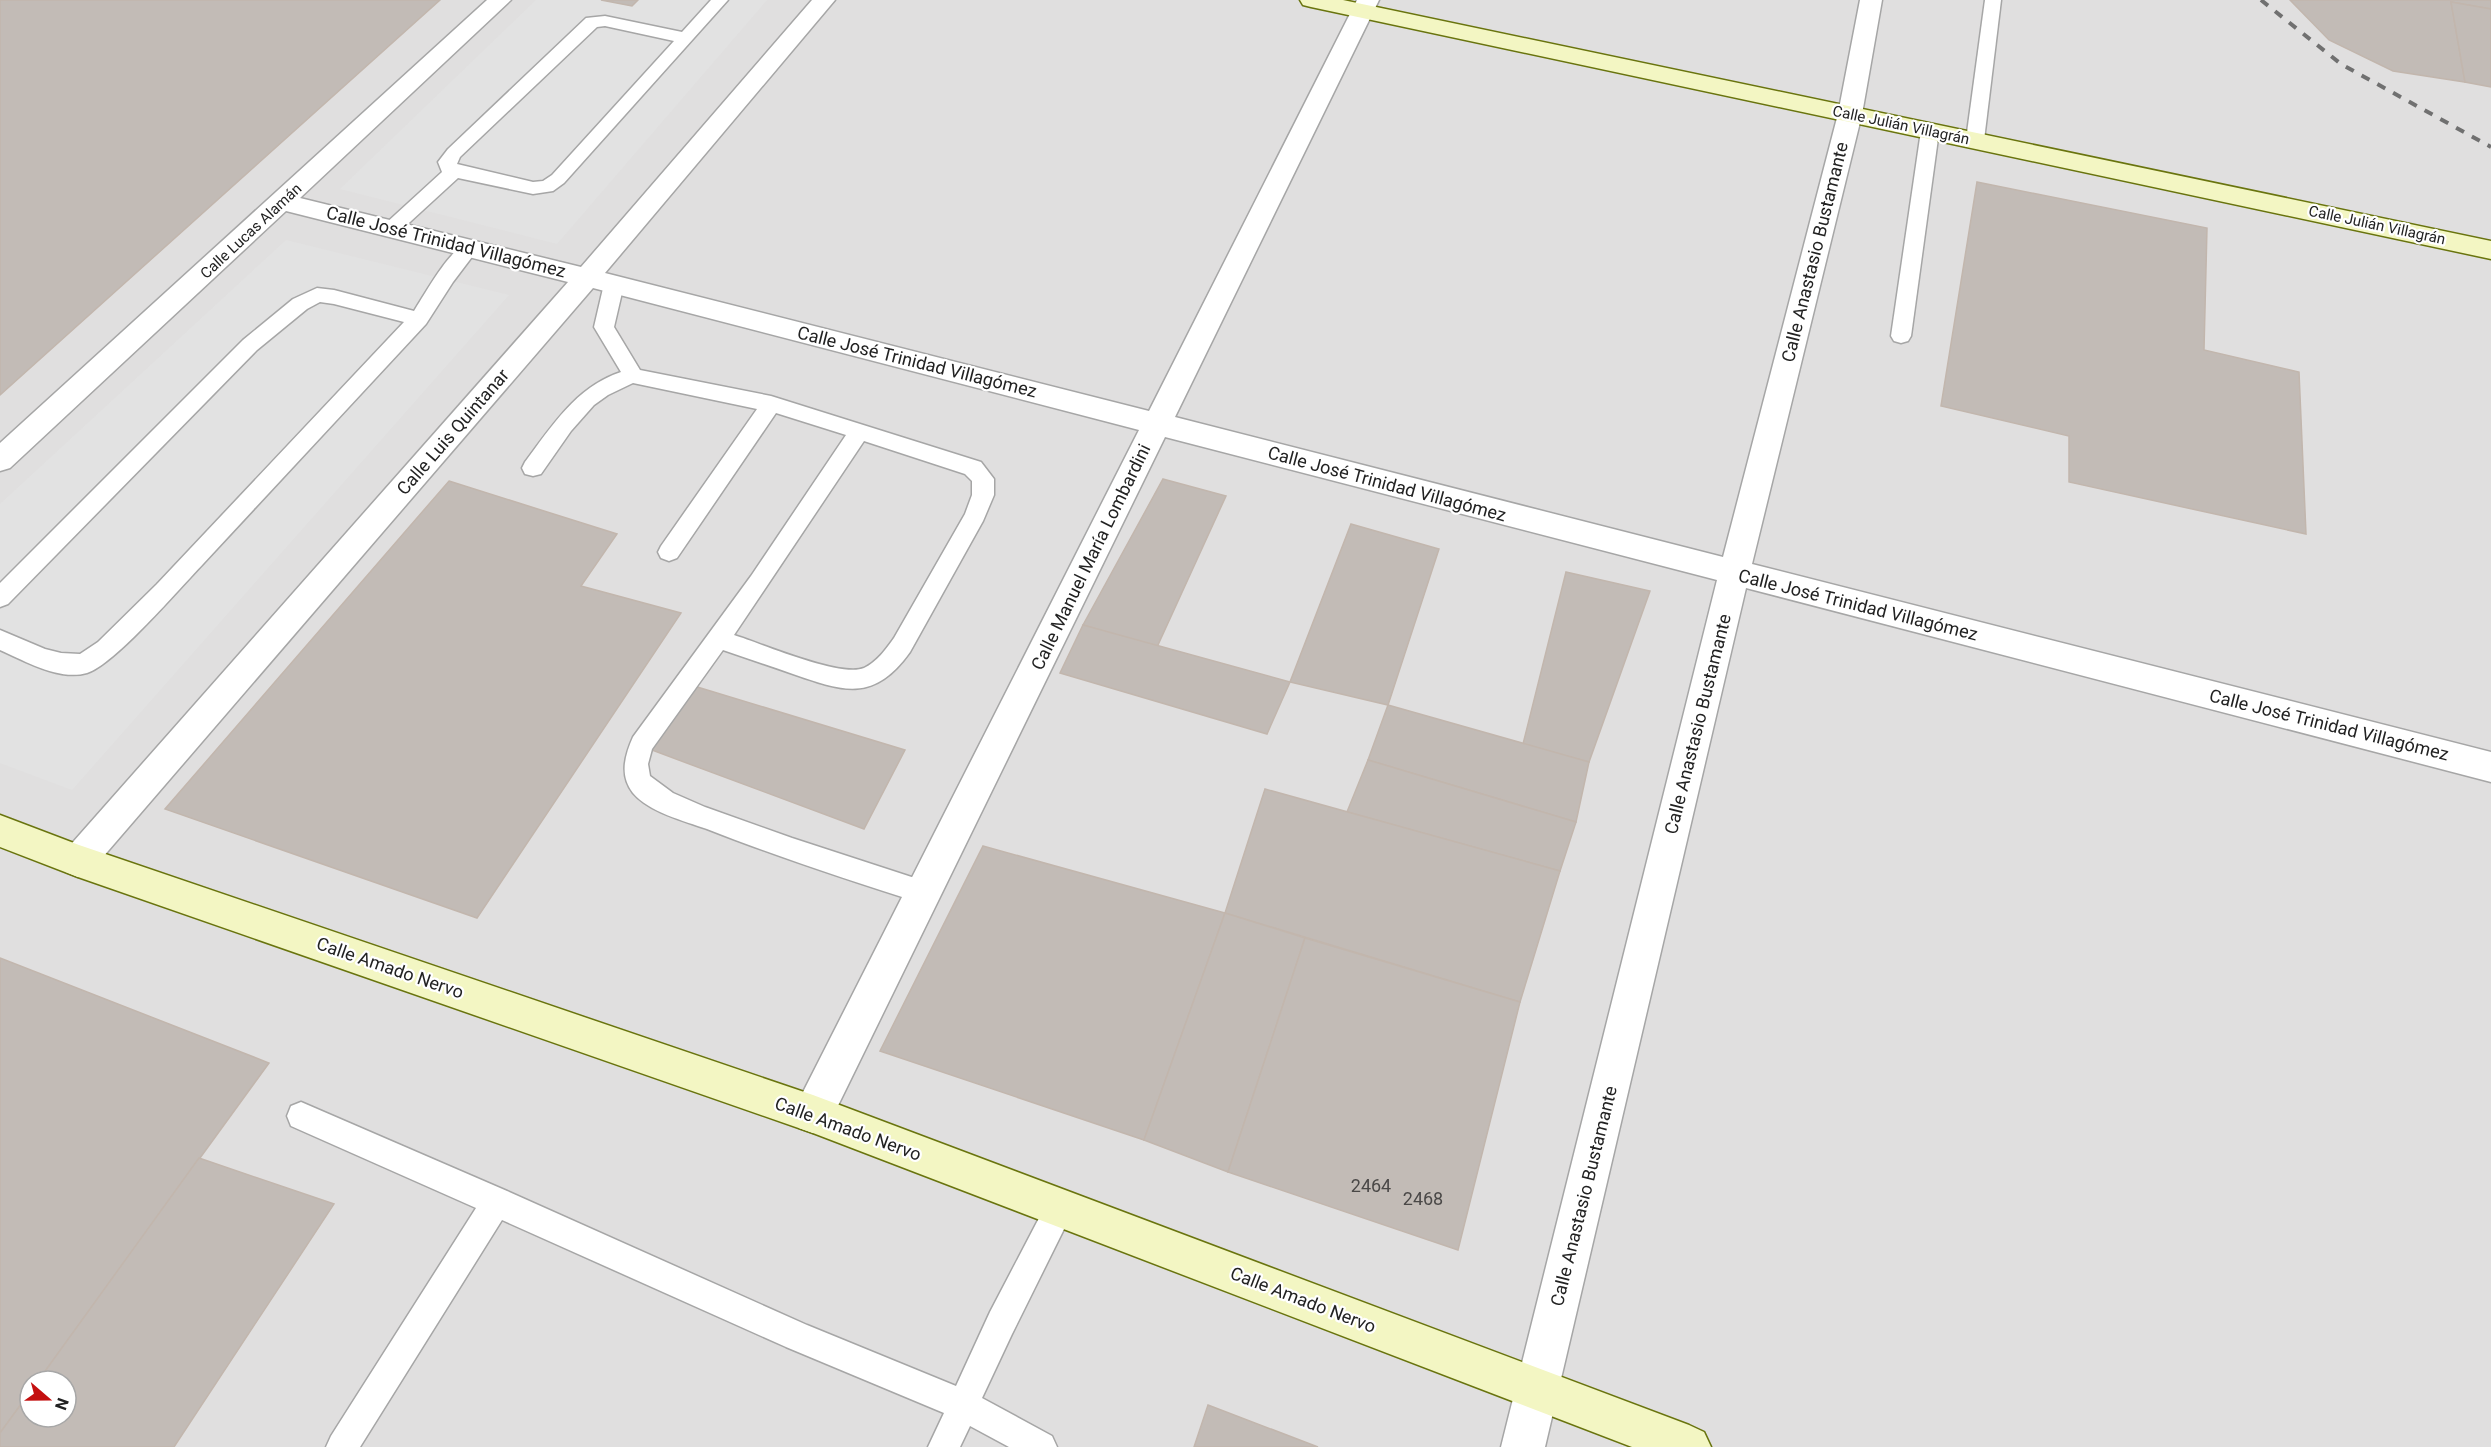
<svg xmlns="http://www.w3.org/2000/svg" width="2491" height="1447" font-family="Roboto,sans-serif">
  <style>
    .residential { fill: #e0dfdf; fill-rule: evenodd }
    .parking { fill: #e2e2e2 }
    .building { fill: #c2bbb6; stroke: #c2b6ad; stroke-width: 1.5 }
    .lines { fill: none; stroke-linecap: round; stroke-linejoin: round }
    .lane-casing { stroke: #a6a6a6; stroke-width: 3 }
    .street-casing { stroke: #a6a6a6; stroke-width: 3 }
    .secondary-casing { stroke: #69740e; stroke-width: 3 }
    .lane { fill: #fff; fill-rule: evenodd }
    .street { fill: #fff; fill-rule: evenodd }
    .secondary { fill: #f3f6c3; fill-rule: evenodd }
    .rail { stroke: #707070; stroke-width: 4; stroke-dasharray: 9 9; stroke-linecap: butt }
    .labels { text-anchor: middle; stroke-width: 4.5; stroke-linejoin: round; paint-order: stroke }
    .far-street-label { font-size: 15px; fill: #222; stroke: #fff }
    .street-label { font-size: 18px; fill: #222; stroke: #fff }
    .near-number-label { font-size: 18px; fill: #4a4847 }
  </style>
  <rect width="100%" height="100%" fill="#f1efea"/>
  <path class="residential" d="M0,0h2491v1447h-2491zM30,1381h36v36h-36z"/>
  <g class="parking">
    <path d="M536,0h65l31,6 6,-6h129l-210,244 -217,-55z"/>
    <path d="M286,240l223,55 -437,495 -72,-27v-259z"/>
  </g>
  <g class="building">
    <path d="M0,0h440l-440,395z"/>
    <path d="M601,0h37l-6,6z"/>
    <path d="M2290,0h201v9l-40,-7 14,80 -72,-11 -64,-31z"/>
    <path d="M2451,2l40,7v78l-26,-5z"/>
    <path d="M1977,182l230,46 -3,122 95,22 7,162 -237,-52v-46l-128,-30z"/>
    <path d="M1163,479l63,17 -69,151 -74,-22z"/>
    <path d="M449,481l168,53 -36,52 100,27 -204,305 -312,-109z"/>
    <path d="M1351,524l88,25 -51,156 -98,-23z"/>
    <path d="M1566,572l84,19 -61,171 -66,-18z"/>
    <path d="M1083,625l207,57 -23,52 -207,-61z"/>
    <path d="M694,686l211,64 -41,79 -215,-80z"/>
    <path d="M1388,705l201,57 -13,60 -208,-62z"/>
    <path d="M1368,760l208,62 -16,49 -213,-59z"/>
    <path d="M1265,789l295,82 -40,131 -295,-89z"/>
    <path d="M983,846l242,67 -81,227 -264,-89z"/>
    <path d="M1225,913l80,25 -77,234 -84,-32z"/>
    <path d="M1305,938l215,64 -62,248 -230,-78z"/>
    <path d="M0,958l269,105 -231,318h-8v11l-30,41z"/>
    <path d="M199,1158l135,46 -160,243h-174v-14l30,-41v25h36v-36h-28z"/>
    <path d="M1208,1405l110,42h-124z"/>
  </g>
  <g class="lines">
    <g class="lane-casing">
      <g id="lane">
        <path d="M711,0h17l-164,183 -11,8 -20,3 -75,-16 -60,55 -7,2 -7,-2 -2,-4 2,-4 58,-53 -4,-10 10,-13 138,-131 19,-2 77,16zM605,26l69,15 -122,134 -9,6 -10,1 -76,-18 3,-7 137,-130z"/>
        <path d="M1985,0h16l-17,140 -3,4h-12l-3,-4z"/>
        <path d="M1930,125l6,2 3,4 -28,205 -3,5 -7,2 -7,-2 -3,-5 30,-205 3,-4z"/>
        <path d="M468,243l7,1 3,5 -25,33 -27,42c-74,80 -149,160 -223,240 -23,24 -89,101 -116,109 -28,8 -62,-12 -87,-23v-20l45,19 16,4 19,1 18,-12 59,-58 247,-262 -70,-18 -14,-2 -13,7 -50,41 -249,254 -8,3v-24l243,-243 50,-41 24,-11 17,2 80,21c11,-17 36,-63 54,-68z"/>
        <path d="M614,277l7,2 3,5 -10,43 26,43 131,26 210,66 13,17v16l-11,26 -73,131c-36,50 -65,40 -117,22 -23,-8 -47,-16 -70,-24l-71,99 -4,15 2,12 23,17 32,14 87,31 141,46 4,8 -4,8 -9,4c-73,-23 -146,-47 -217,-75 -23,-8 -58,-17 -74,-36 -14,-18 -8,-38 0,-56l118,-161 95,-141 -70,-22 -99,145 -8,3 -8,-3 -3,-6 3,-6 96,-137 -124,-26 -25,12 -14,10 -23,26 -30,43 -8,2 -8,-2 -3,-6 3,-6c27,-36 51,-75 96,-90l-27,-45 10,-43 3,-5zM864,441l101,33 7,7v14l-7,19 -71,124c-8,11 -17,24 -30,30 -23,10 -104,-25 -130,-33z"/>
        <path d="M301,1102l206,89 300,134 149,61 34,-74 59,-113 10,-5 10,5 5,10 -5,10 -57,115 -30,64 70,38 5,11h-48l-39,-21 -10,21h-32l16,-34 -158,-66 -284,-127 -142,227h-34l5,-11 145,-228 -185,-82 -4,-10 4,-10z"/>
      </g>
    </g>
    <g class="street-casing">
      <path id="street" d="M487,0h24l-211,198 281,69 231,-267h23l-230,273 544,138 208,-411h22l-204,417 548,140 115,-443 22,-114h22l-20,114 -110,450 739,188v30l-745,-194 -201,859h-44l216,-867 -552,-143 -338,691 -14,5 -14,-5 -5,-14 5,-14 340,-670 -546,-142 -503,584 -12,5 -12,-5 -5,-11 5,-11 502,-568 -282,-71 -276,257 -10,3v-28z"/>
    </g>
    <g class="secondary-casing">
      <g id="secondary">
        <path d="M1300,0h43l1148,241v18l-1180,-252 -8,-2z"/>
        <path d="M0,815l79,30 734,250 876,330 15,7 7,15h-79l-819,-314 -735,-256 -78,-30z"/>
      </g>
    </g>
    <use href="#lane" class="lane"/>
    <use href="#street" class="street"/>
    <use href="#secondary" class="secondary"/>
    <path class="rail" d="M2261,0l80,64 150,83"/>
  </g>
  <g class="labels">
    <g class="far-street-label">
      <text transform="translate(1901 125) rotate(12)" y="5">Calle Julián Villagrán</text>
      <text transform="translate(2377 225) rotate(12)" y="5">Calle Julián Villagrán</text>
      <text transform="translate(251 231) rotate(-43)" y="5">Calle Lucas Alamán</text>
    </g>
    <g class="street-label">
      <text transform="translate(446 242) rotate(14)" y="6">Calle José Trinidad Villagómez</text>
      <text transform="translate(1815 252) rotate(-76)" y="6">Calle Anastasio Bustamante</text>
      <text transform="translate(917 362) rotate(14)" y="6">Calle José Trinidad Villagómez</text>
      <text transform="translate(453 432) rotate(-49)" y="6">Calle Luis Quintanar</text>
      <text transform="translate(1387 484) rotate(15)" y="6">Calle José Trinidad Villagómez</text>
      <text transform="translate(1091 557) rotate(-64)" y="6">Calle Manuel María Lombardini</text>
      <text transform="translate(1858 605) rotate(14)" y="6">Calle José Trinidad Villagómez</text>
      <text transform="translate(1698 724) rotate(-76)" y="6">Calle Anastasio Bustamante</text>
      <text transform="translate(2329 725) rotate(14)" y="6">Calle José Trinidad Villagómez</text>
      <text transform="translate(390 968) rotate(19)" y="6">Calle Amado Nervo</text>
      <text transform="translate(848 1129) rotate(20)" y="6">Calle Amado Nervo</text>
      <text transform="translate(1584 1196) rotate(-76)" y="6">Calle Anastasio Bustamante</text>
      <text transform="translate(1303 1300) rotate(21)" y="6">Calle Amado Nervo</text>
    </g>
    <g class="near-number-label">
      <text x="1371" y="1192">2464</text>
      <text x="1423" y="1205">2468</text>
    </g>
  </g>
  <g transform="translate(48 1399) rotate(110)"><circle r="28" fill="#ffffff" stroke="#a7a7a7" stroke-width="1.5"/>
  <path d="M0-4.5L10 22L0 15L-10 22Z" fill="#c41010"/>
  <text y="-9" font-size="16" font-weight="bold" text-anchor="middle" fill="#222222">N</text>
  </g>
</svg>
